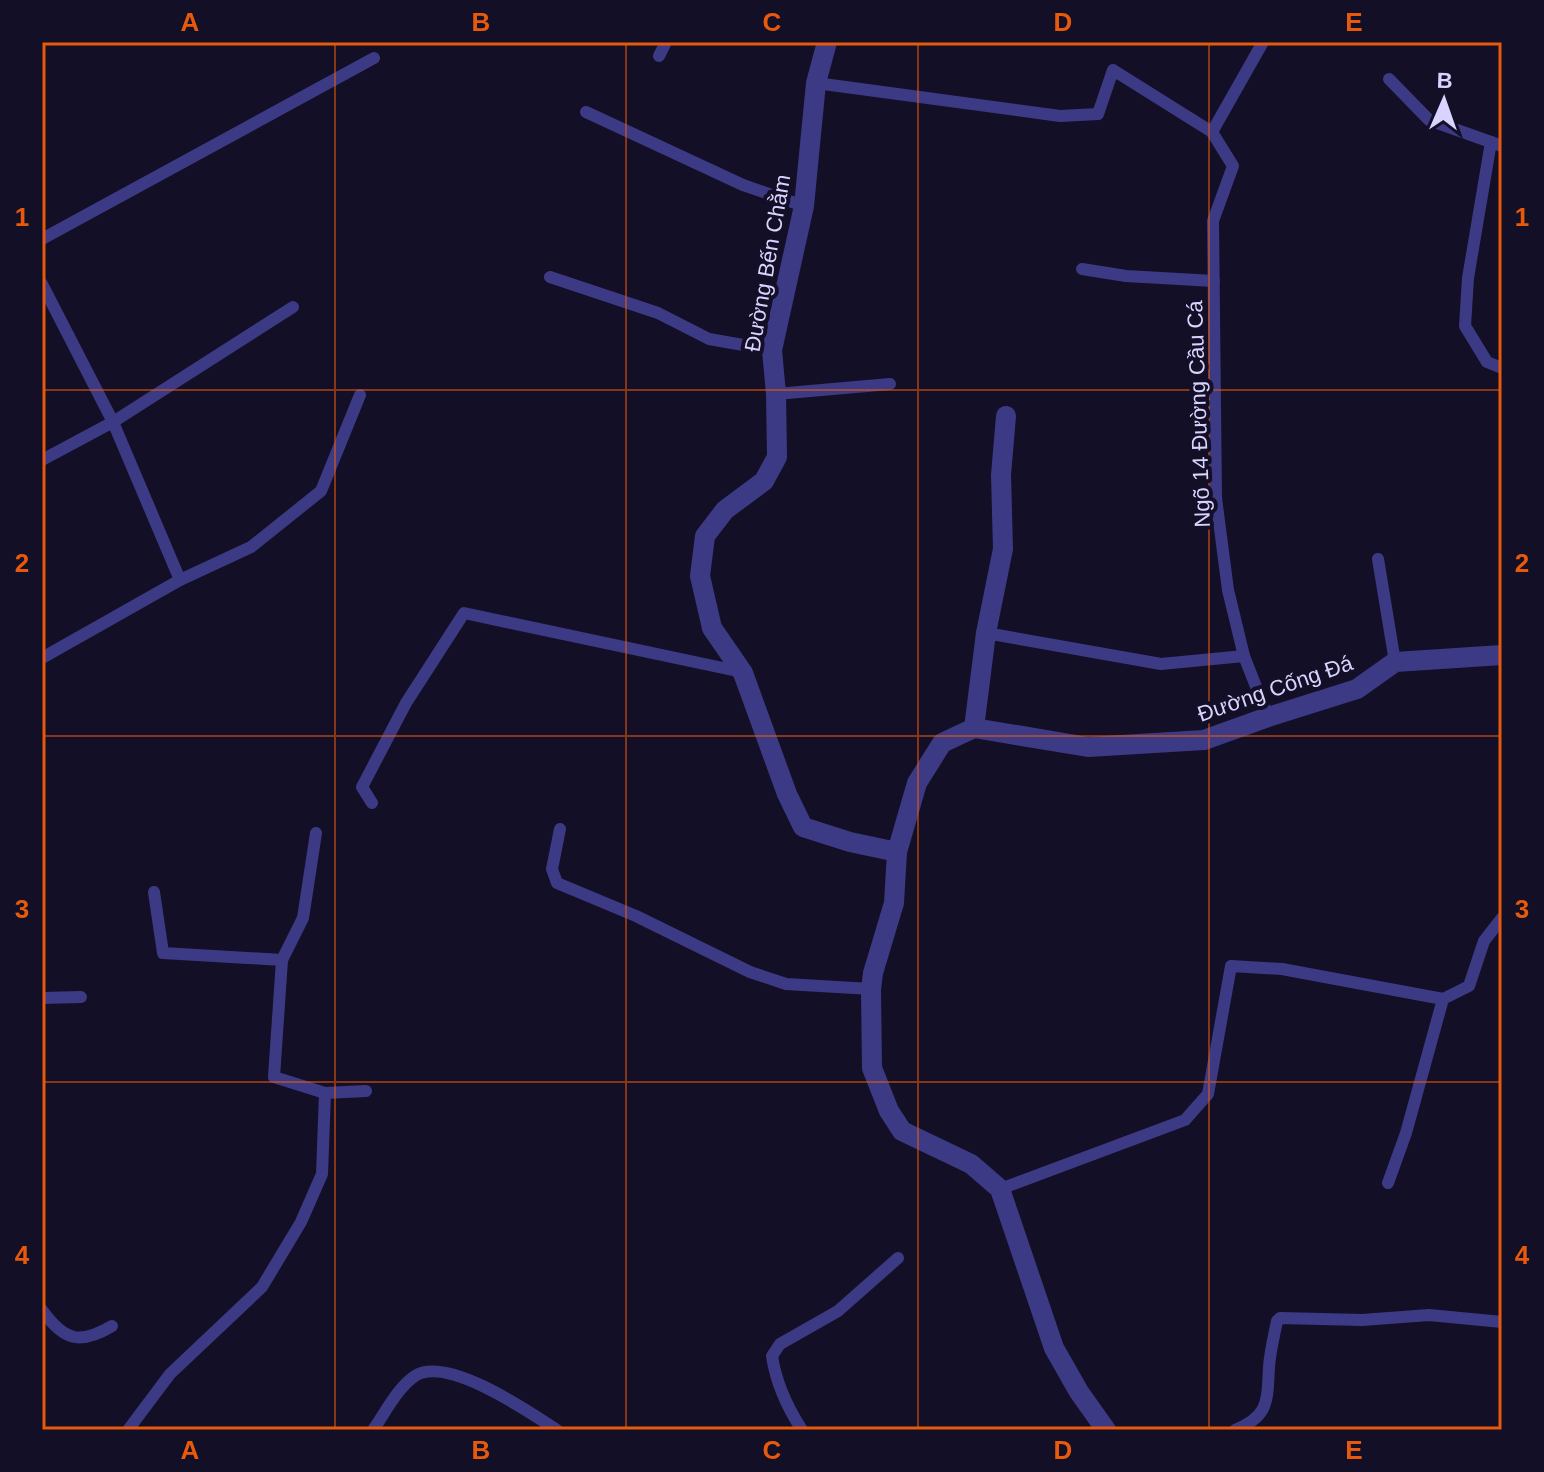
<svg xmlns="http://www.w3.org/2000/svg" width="1544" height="1472" font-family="Helvetica,sans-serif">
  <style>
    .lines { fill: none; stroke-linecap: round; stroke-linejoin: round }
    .service { stroke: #3d3a85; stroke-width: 12 }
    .minor { stroke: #3d3a85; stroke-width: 20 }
    .grid { fill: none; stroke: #e8590c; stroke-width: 2; stroke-opacity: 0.55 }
    .labels { text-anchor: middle; stroke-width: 8; stroke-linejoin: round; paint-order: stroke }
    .street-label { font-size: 22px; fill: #d9d4ff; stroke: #130f26 }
    .neatline { fill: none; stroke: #e8590c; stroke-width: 3 }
    .grid-label { font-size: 26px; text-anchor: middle; font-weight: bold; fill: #e8590c }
  </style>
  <rect width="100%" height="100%" fill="#130f26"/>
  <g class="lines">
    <g class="service">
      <path d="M1263,42l-51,90 21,34 -20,55 3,277 12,92 16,66 24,61"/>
      <path d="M659,56l7,-14"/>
      <path d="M1389,79l40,41 73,26"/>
      <path d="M816,83l244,33 38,-2 15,-44 99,62"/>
      <path d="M586,112l157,73 61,21"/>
      <path d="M1491,142l-23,136 -3,48 22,36 15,6"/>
      <path d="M42,239l332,-181"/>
      <path d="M1082,269l44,7 88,5"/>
      <path d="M550,277l108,36 51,26 63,11"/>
      <path d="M42,284l71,138 67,158 -138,78"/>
      <path d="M776,394l114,-10"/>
      <path d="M42,460l71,-38 180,-115"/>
      <path d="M1378,559l17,103"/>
      <path d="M180,580l71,-33 70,-56 39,-96"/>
      <path d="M986,633l175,31 83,-8"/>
      <path d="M372,803l-10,-16 44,-84 58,-90 278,59"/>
      <path d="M560,829l-8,40 5,14 79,33 114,56 36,12 85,5"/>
      <path d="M154,892l9,61 119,7 -8,117 51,16 41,-2"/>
      <path d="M282,960l21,-42 13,-85"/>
      <path d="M42,998l39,-1"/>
      <path d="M1388,1183l18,-50 37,-134 26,-13 15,-45 18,-23"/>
      <path d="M1000,1189l185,-69 23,-26 23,-128 51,3 161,30"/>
      <path d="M42,1310c22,31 38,35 70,16"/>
      <path d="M128,1430l42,-56 92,-87 39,-65 21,-48 3,-81"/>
      <path d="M373,1430c12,-17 25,-43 42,-54 32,-21 114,36 142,54"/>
      <path d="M802,1430c-15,-23 -26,-47 -30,-74l8,-12 58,-33 60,-53"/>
      <path d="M1235,1430c35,-14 32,-30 34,-63 1,-15 5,-31 8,-46l3,-3 82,2 67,-5 73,7"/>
    </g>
    <g class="minor">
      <path d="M827,42l-11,41 -12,123 -32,144 4,44 1,63 -13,24 -39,29 -20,26 -5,40 12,52 31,45 44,121 16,33 47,15 47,10 -3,51 -21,70 -2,16 1,79 17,43 13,20 69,33 29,25 54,159 25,44 27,38"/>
      <path d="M974,728l12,-95 17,-84 -2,-74 5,-59"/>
      <path d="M897,852l20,-69 25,-40 32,-15 114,19 116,-7 64,-23 89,-28 38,-27 107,-7"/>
    </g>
  </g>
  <path class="grid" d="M335,42v1388M626,42v1388M918,42v1388M1209,42v1388M42,390h1460M42,736h1460M42,1082h1460"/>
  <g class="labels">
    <g class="street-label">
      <text transform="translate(767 263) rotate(-80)" y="8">Đường Bến Chằm</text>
      <text transform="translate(1198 414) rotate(-92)" y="8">Ngõ 14 Đường Cầu Cá</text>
      <text transform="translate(1275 688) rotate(-19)" y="8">Đường Cống Đá</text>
    </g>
  </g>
  <rect width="1544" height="1472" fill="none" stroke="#130f26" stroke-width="88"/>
  <g transform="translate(1444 100) rotate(2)" stroke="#130f26" stroke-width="6" paint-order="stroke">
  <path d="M0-6L14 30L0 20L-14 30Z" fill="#d9d4ff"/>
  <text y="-12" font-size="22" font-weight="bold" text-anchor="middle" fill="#d9d4ff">B</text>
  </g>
  <rect x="44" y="44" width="1456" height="1384" class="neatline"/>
  <g class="grid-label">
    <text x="190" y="31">A</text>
    <text x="481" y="31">B</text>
    <text x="772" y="31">C</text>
    <text x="1063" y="31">D</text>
    <text x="1354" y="31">E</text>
    <text x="22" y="226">1</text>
    <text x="1522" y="226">1</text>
    <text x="22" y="572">2</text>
    <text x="1522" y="572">2</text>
    <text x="22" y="918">3</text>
    <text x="1522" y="918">3</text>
    <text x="22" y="1264">4</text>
    <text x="1522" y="1264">4</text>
    <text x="190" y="1459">A</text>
    <text x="481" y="1459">B</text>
    <text x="772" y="1459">C</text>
    <text x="1063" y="1459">D</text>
    <text x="1354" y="1459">E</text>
  </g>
</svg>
